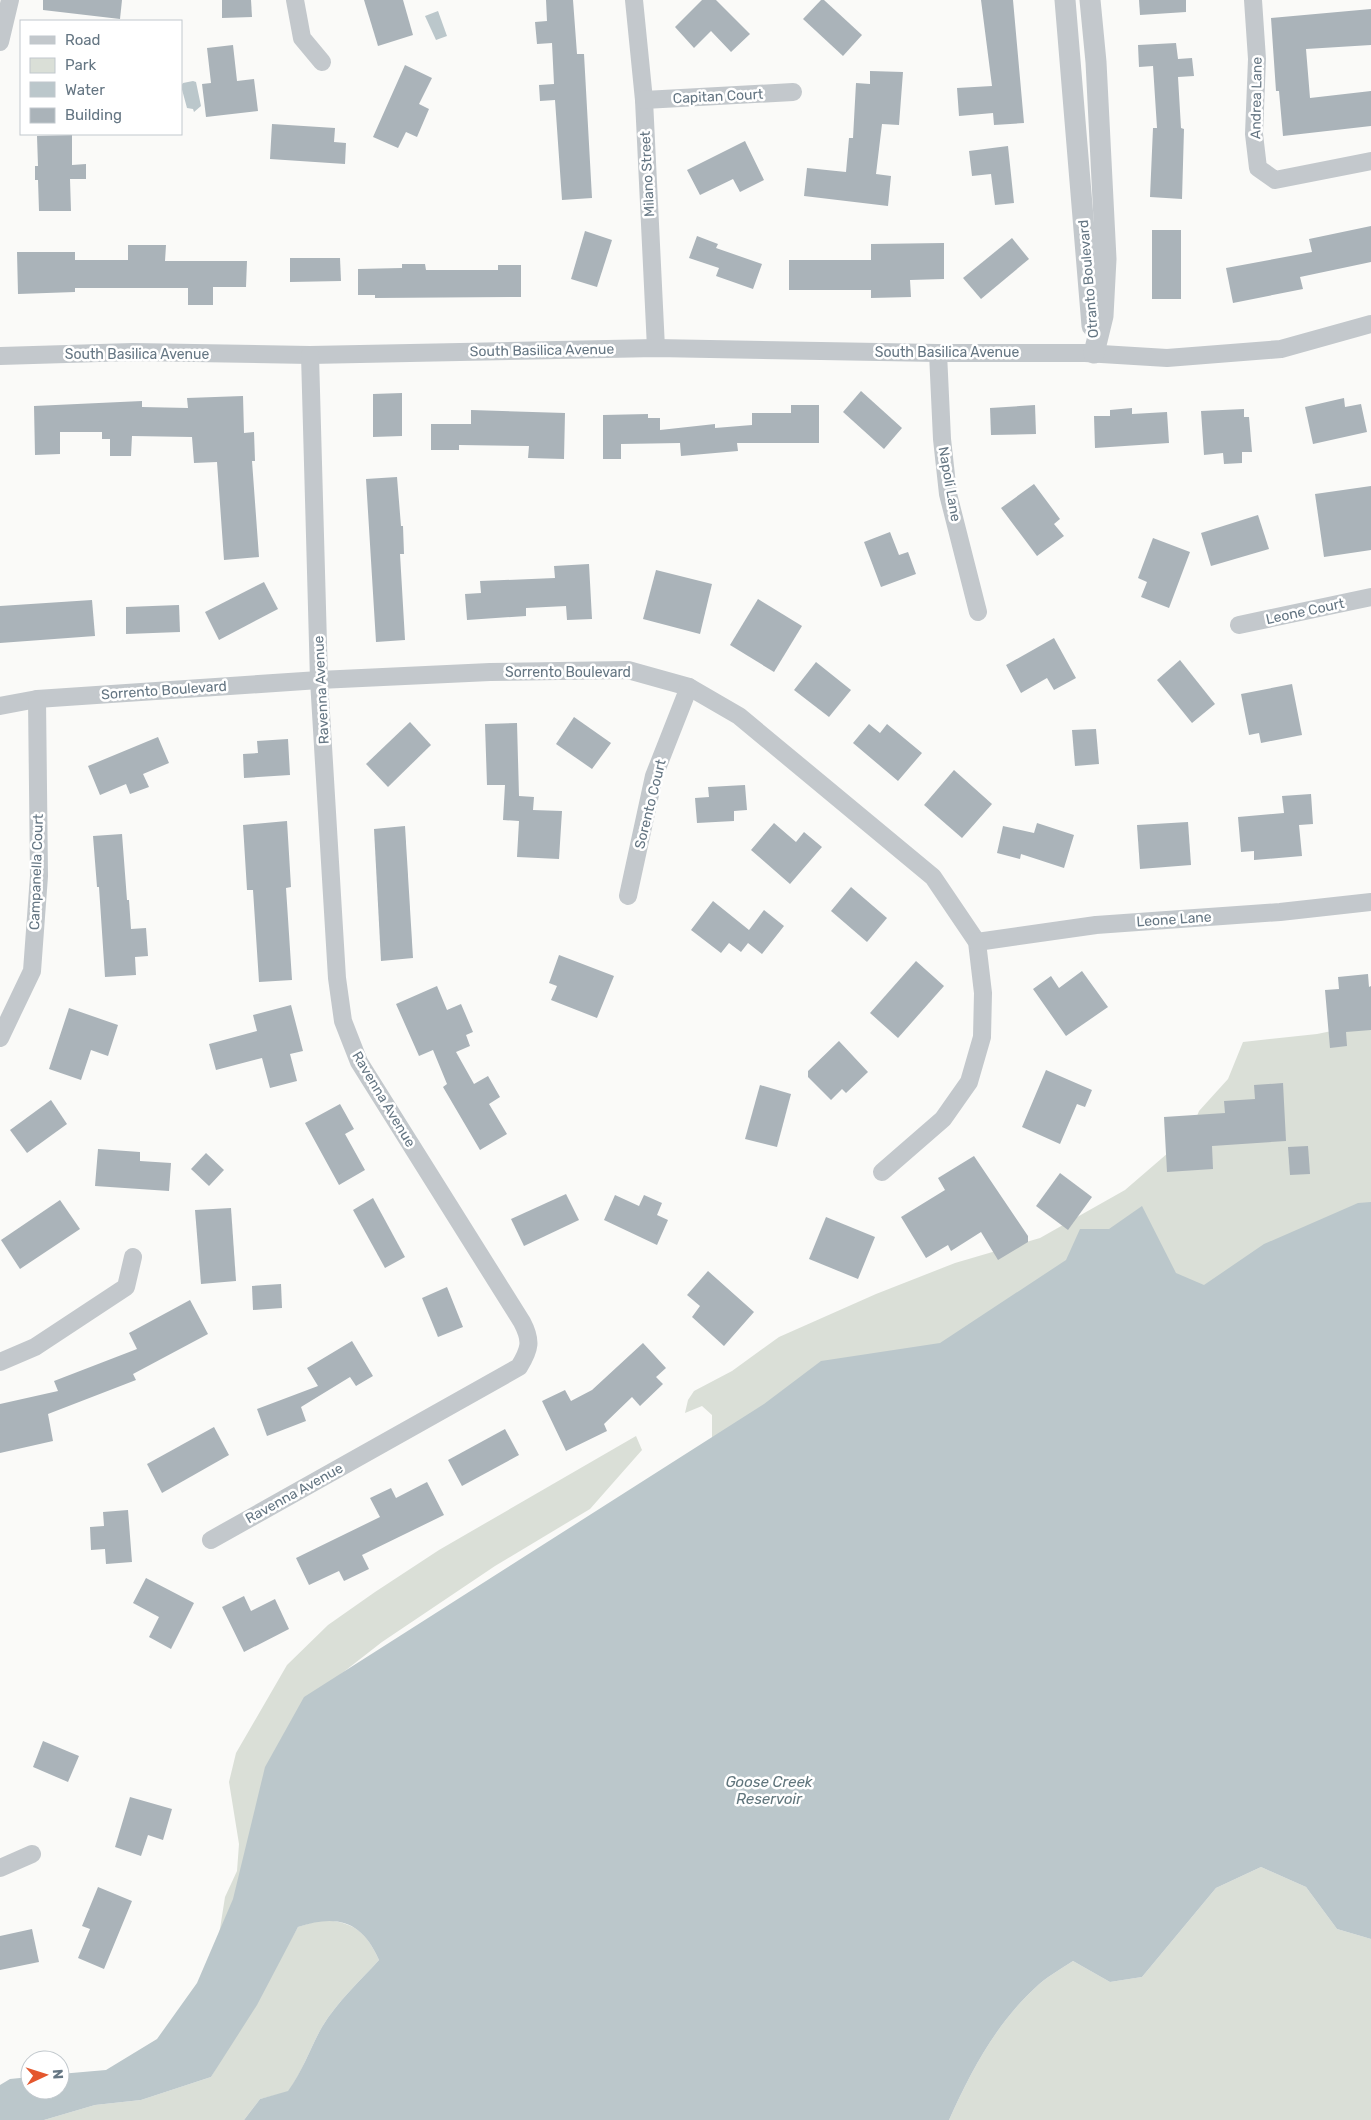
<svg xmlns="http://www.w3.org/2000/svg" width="1371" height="2120" font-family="Rubik,sans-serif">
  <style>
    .green { fill: #dadfd7 }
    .water { fill: #bbc7cb }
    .building { fill: #aab3b9 }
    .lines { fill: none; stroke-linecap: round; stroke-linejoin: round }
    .minor { stroke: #c3c8cc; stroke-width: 18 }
    .tertiary { stroke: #c3c8cc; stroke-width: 21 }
    .labels { text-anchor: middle; stroke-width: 5; stroke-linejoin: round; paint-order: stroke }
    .street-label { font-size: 14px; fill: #657683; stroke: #fff }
    .water-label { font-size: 15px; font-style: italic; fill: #60757c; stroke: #fff }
  </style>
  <rect width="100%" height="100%" fill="#fafaf8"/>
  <g class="green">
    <path d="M1371,1023v266l-659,150v-24l-10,-9 -17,7 3,-13 6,-9 38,-20 47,-34 97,-43 79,-31 85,-25 85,-48 65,-56 9,-23 29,-32 15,-37 74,-8z"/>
    <path d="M636,1436l6,14 -52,59 -95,57 -113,76 -77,60 -92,271 12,-76 12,-26 2,-27 -10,-62 7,-29 51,-88 41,-40 47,-33 64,-42z"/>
    <path d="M1261,1867l45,20 31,42 34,10v181h-422c22,-49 47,-96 86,-132 11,-11 26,-19 38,-27l37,21 32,-5 74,-89z"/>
    <path d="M320,1920c33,1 46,11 59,40 -19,21 -42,42 -57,67 -13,23 -18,42 -34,65l-28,7 -16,21h-200l51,-15 46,-5 70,-23 87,-150z"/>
  </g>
  <g class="water">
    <path d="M438,11l9,25 -11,4 -11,-24z"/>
    <path d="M193,81l3,1 5,24 -7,6 -1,-3 -6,-1 -6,-22 2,-3z"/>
    <path d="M1371,1202v737l-34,-10 -31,-42 -45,-20 -45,21 -74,89 -32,5 -37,-21c-12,8 -27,16 -38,27 -39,36 -64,83 -86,132h-705l16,-21 28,-8c16,-22 21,-41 34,-64 15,-25 38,-46 57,-67 -17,-39 -42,-46 -81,-33l-41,78 -46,72 -70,23 -46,5 -51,15h-44v-35l10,-6 20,-2v13h30v-16l46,-4 51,-31 40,-56 36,-84 32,-132 39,-70 460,-293 57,-43 119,-18 126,-83 14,-31h29l33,-23 34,67 28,12 60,-41 94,-41z"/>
  </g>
  <g class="building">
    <path d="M43,0h79l-2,19 -77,-9z"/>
    <path d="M222,0h29l1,17 -30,1z"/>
    <path d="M364,0h39l10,35 -35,11z"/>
    <path d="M546,0h27l4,54h7l8,144 -30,2 -7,-100 -15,1 -1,-16 15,-1 -2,-41 -15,1 -2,-22 12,-1z"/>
    <path d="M702,0h14l34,34 -19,18 -20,-21 -17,17 -19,-21z"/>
    <path d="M821,0h3l38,35 -19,21 -40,-37z"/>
    <path d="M981,0h32l11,123 -30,2 -1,-12 -34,3 -2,-28 35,-2z"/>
    <path d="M1139,0h47v12l-46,3z"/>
    <path d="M1371,9v36l-65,4 4,49 61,-7v35l-88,10 -4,-45h-3l-5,-73z"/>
    <path d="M1176,43l2,16 14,-1 2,18 -16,1 3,51 3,1 -2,70 -32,-2 3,-69h4l-4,-62 -14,1 -1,-22z"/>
    <path d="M233,45l4,36 17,-2 4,32 -52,6 -4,-33 9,-1 -4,-35z"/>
    <path d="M405,65l27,13 -13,26 10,5 -12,28 -11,-5 -8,16 -25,-11z"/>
    <path d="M870,71l33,1 -4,53 -17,-1 -6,50 15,2 -3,30 -84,-10 3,-28 39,4 3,-34h4l3,-55 14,1z"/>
    <path d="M272,124l63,4 -1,14 12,1 -1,21 -75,-5z"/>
    <path d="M72,135v30l14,-1v15h-16l1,32h-32l-1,-31h-3v-14h3l-1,-30z"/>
    <path d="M745,141l19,39 -24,12 -7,-13 -33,16 -13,-25z"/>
    <path d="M1008,146l6,57 -19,2 -4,-31 -19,2 -3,-25z"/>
    <path d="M1371,226v36l-71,15 3,12 -70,14 -7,-35 86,-16 -3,-13z"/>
    <rect x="1152" y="230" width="29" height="69"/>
    <path d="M585,231l27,9 -15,47 -26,-8z"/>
    <path d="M697,236l21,8 -2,4 46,16 -9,25 -37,-13 3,-8 -30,-10z"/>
    <path d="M1012,238l17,21 -48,40 -18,-21z"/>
    <path d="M944,243v36l-34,1 1,17 -40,1v-8h-82v-30h82v-16z"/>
    <path d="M128,245h38l-1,16h82l-1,26h-33v18h-25v-17h-113v4l-57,2 -1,-42h58v8h53z"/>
    <path d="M290,258h50l1,23 -51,1z"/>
    <path d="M402,264h23l1,6h72v-5h23v32l-146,1v-3h-17v-26l44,-1z"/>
    <path d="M861,391l41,37 -18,21 -41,-37z"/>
    <path d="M402,393v43l-29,1v-43z"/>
    <path d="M243,396l1,37 10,-1 1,29h-3l7,96 -35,3 -7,-98 -23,1 -2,-26 -60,-1 -1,20h-21v-17h-8v-7h-42v22l-25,1 -1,-49 108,-5v6l46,1 -1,-10z"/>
    <path d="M1344,398l1,9 16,-3 6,28 -54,12 -8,-37z"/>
    <path d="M791,405h28v38h-82l1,8 -57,5 -1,-13 -59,1v15h-18v-44l45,-1v4h12v12l55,-6v4l37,-3v-12h39z"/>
    <path d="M1035,405l1,29 -45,1 -1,-27z"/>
    <path d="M1132,408v6l35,-2 2,31 -74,5 -1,-32h16v-6z"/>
    <path d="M1244,409v8h5l3,35h-10v11l-18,1 -1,-11 -19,2 -3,-44z"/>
    <path d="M471,410l94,3 -1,46 -36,-1 1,-12 -70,-1v5h-28v-26h40z"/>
    <path d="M397,477l4,49h2l1,28h-4l5,86 -29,2 -10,-163z"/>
    <path d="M1034,484l26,35 -6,5 10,12 -27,20 -36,-48z"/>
    <path d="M1371,486v64l-47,7 -9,-63z"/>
    <path d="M1258,515l11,34 -58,17 -10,-33z"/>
    <path d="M890,532l9,23 9,-3 8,22 -35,13 -17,-45z"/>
    <path d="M1153,538l37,14 -21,56 -28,-11 6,-15 -9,-4z"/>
    <path d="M589,564l3,55 -25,1 -1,-14 -40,2v8l-59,4 -2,-26 16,-1 -1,-12 75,-3 -1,-12z"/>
    <path d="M656,570l56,14 -12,50 -57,-15z"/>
    <path d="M264,582l14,27 -59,31 -14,-28z"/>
    <path d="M758,599l44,27 -28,46 -44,-27z"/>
    <path d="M92,600l3,36 -95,7v-37z"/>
    <path d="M179,605l1,27 -54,2v-27z"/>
    <path d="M1054,638l22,40 -22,12 -7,-12 -26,15 -15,-28z"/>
    <path d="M1180,660l35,44 -23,19 -35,-43z"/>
    <path d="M816,662l35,28 -22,27 -35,-27z"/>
    <path d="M1292,684l10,51 -41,8 -2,-10 -10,2 -8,-41z"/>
    <path d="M574,717l37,26 -19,26 -36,-25z"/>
    <path d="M410,722l21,23 -43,42 -22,-23z"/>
    <path d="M517,723l2,73 15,1 -1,13 29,1 -3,48 -42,-2 2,-36 -16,-1 2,-35h-18l-2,-61z"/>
    <path d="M869,724l11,9 7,-9 35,29 -24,28 -45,-38z"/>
    <path d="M1096,729l3,35 -24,2 -3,-36z"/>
    <path d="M158,737l11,26 -26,11 6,13 -19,7 -4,-10 -26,11 -12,-29z"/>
    <path d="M288,739l2,36 -46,3 -1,-24 15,-1 -1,-12z"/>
    <path d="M954,770l38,34 -30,34 -38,-33z"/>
    <path d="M745,785l2,25 -13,1v10l-37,2 -2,-25 14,-1 -1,-10z"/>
    <path d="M1311,794l2,30 -14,1 3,31 -48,4v-9l-13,1 -3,-35 46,-4 -2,-17z"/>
    <path d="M287,821l4,66 -5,1 6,92 -33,2 -6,-92h-6l-4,-65z"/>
    <path d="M1188,822l3,43 -51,4 -3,-44z"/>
    <path d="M774,823l22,19 8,-10 18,15 -32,37 -39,-34z"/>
    <path d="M1037,823l37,12 -10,33 -43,-14 -1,5 -23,-6 6,-27 31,7z"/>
    <path d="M405,826l8,132 -32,3 -7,-132z"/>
    <path d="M122,834l5,66h2l2,29 15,-1 2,28 -13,1 1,18 -31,2 -6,-90h-2l-4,-51z"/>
    <path d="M851,887l36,31 -20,24 -36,-31z"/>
    <path d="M713,901l36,29 15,-20 20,16 -22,28 -14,-11 -7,9 -12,-9 -8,10 -30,-23z"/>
    <path d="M559,955l55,21 -17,42 -46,-18 6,-14 -8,-3z"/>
    <path d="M916,961l28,25 -46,52 -28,-25z"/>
    <path d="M1082,971l26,36 -42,29 -33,-47 18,-13 8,12z"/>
    <path d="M1368,974l1,13 2,-1v44l-25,2 1,14 -17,2 -5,-58 14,-1 -1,-12z"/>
    <path d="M437,986l10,24 14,-6 12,28 -7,3 4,11 -14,6 18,32 14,-8 12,21 -11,7 18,30 -27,16 -37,-63 4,-3 -14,-34 -14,6 -23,-52z"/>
    <path d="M291,1005l12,46 -13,3 7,27 -27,7 -8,-30 -46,12 -7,-26 48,-13 -4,-16z"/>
    <path d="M69,1008l49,17 -10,31 -17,-6 -10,30 -32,-11z"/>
    <path d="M839,1041l29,31 -22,21 -4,-4 -11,11 -23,-23v-6z"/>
    <path d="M1046,1070l46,20 -7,17 -8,-3 -17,40 -38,-17z"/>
    <path d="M1283,1083l3,58 -74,5 1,23 -46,3 -3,-55 61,-4 -1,-12 31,-2 -1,-14z"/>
    <path d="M760,1085l31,9 -14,53 -32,-8z"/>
    <path d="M51,1100l16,24 -40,29 -17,-23z"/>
    <path d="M340,1104l14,25 -9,5 20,36 -26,15 -34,-62z"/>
    <path d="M1308,1146l2,28 -20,1 -2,-28z"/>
    <path d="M98,1149l42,3v9l31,2 -2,28 -74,-5z"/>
    <path d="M206,1153l18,17 -15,16 -18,-17z"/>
    <path d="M974,1156l54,80v6l-30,18 -17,-28 -30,19 -3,-6 -22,13 -25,-41 44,-27 -7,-12z"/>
    <path d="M1060,1173l32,24 -24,33 -32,-24z"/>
    <path d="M566,1194l13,26 -55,26 -13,-27z"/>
    <path d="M615,1195l24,11 5,-11 18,8 -5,12 11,5 -11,25 -53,-25z"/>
    <path d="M373,1198l32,59 -20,11 -32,-58z"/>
    <path d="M60,1200l20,29 -60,40 -19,-29z"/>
    <path d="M231,1208l5,73 -35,3 -6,-74z"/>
    <path d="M826,1217l49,20 -17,42 -49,-20z"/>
    <path d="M708,1271l46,41 -30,34 -32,-29 8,-11 -13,-11z"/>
    <path d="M281,1284l1,24 -29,2 -1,-24z"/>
    <path d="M447,1287l16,40 -25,10 -16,-39z"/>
    <path d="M190,1300l18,34 -75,40 3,6 -88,34 5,27 -53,12v-49l58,-13 -4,-10 83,-32 -8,-16z"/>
    <path d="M352,1341l21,35 -17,10 -6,-9 -49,30 5,14 -39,15 -10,-27 61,-23 -11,-18z"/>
    <path d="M643,1343l23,25 -10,9 7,7 -23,22 -8,-9 -28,27 3,7 -41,20 -24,-50 23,-11 6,11 21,-11z"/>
    <path d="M214,1427l15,28 -67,38 -15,-29z"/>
    <path d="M505,1429l14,26 -57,31 -14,-26z"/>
    <path d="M427,1482l17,33 -82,40 7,14 -25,12 -5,-10 -30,14 -13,-27 84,-41 -10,-19 21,-10 5,10z"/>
    <path d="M128,1510l4,52 -26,2 -1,-15 -14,1 -1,-23 14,-1 -1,-14z"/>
    <path d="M146,1578l48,25 -23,46 -22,-12 10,-20 -26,-14z"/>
    <path d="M244,1596l7,15 24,-12 14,30 -45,23 -22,-45z"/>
    <path d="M43,1741l36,15 -11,26 -35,-15z"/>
    <path d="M130,1797l42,12 -9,31 -15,-5 -7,21 -26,-9z"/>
    <path d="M98,1887l34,14 -28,68 -26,-11 12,-29 -8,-3z"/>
    <path d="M32,1929l7,33 -39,8v-34z"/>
  </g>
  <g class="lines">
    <g class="minor">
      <path d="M295,0l7,38 20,24"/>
      <path d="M634,0l10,100 12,248"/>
      <path d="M1253,0l4,59 -3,75 4,34 17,12 96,-19"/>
      <path d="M0,42l10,-42"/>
      <path d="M644,100l149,-8"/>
      <path d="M938,353l4,86 6,55 30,118"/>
      <path d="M0,356l133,-4 177,3 346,-7 282,5h147l82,5 114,-9 90,-25"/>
      <path d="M1239,625l132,-28"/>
      <path d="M0,706l37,-7 282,-19 171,-8 138,-2 61,17 50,29 194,161 44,65 6,51 -1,44 -13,45 -26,37 -61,53"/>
      <path d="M628,896l26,-120 35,-89"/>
      <path d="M977,942l119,-17 184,-13 91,-10"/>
      <path d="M0,1038l32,-67 7,-95 -2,-177"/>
      <path d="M0,1362l35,-15 91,-60 7,-30"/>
      <path d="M211,1540l308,-173c11,-18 13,-26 3,-45l-163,-260 -16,-41 -6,-43 -18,-298 -9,-325"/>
      <path d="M0,1868l32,-14"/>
    </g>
    <g class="tertiary">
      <path d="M1065,0l27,326"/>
      <path d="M1090,0l6,62 10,197 -3,57 -9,37"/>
    </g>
  </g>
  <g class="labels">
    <g class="street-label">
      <text transform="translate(718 96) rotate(-3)" y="5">Capitan Court</text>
      <text transform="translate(1256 98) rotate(-89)" y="5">Andrea Lane</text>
      <text transform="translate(647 174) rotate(-93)" y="5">Milano Street</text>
      <text transform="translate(1088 279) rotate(-95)" y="5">Otranto Boulevard</text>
      <text transform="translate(542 350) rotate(-1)" y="5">South Basilica Avenue</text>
      <text x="947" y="357">South Basilica Avenue</text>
      <text x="137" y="359">South Basilica Avenue</text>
      <text transform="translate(950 484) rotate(80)" y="5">Napoli Lane</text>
      <text transform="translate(1305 611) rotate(-12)" y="5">Leone Court</text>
      <text x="568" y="677">Sorrento Boulevard</text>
      <text transform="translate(164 690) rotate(-4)" y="5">Sorrento Boulevard</text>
      <text transform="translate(321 690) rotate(-93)" y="5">Ravenna Avenue</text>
      <text transform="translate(650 804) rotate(-76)" y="5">Sorento Court</text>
      <text transform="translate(36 872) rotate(-88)" y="5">Campanella Court</text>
      <text transform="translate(1174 919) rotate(-4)" y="5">Leone Lane</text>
      <text transform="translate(384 1099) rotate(59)" y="5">Ravenna Avenue</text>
      <text transform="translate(294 1493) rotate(-29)" y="5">Ravenna Avenue</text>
    </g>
    <g class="water-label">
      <text x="769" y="1787">Goose Creek<tspan x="769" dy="17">Reservoir</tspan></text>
    </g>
  </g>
  <rect x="20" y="20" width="162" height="115" fill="#ffffff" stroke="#c1c8cd"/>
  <rect x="30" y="36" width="25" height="8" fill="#c3c8cc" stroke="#c1c8cd"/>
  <text x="65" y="45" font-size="15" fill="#657683">Road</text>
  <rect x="30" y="58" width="25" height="15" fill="#dadfd7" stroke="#c1c8cd"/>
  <text x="65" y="70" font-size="15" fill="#657683">Park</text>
  <rect x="30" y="82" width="25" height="15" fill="#bbc7cb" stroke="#c1c8cd"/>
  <text x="65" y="95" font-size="15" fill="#657683">Water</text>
  <rect x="30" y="108" width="25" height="15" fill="#aab3b9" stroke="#c1c8cd"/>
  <text x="65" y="120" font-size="15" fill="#657683">Building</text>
  <g transform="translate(45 2075) rotate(86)"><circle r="24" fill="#ffffff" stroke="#c1c8cd"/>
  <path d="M0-4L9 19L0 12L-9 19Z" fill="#e4572e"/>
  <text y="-8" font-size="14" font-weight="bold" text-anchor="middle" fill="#657683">N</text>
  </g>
</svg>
